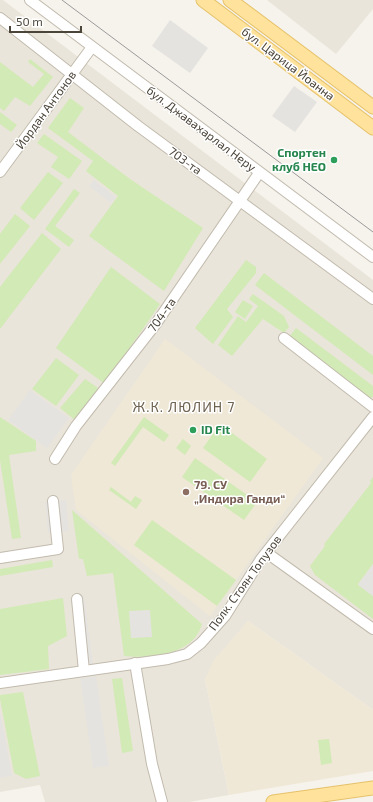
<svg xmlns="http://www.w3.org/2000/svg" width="373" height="802" font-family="'Exo 2',sans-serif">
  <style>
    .residential { fill: #eae5da }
    .education { fill: #efe8d6 }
    .green { fill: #d2eab5 }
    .parking { fill: #e5e3e0 }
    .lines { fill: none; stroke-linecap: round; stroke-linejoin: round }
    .minor-casing { stroke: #c2bbae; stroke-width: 12 }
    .major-casing { stroke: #e6c16a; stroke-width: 15 }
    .minor { stroke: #fff; stroke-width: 10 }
    .major { stroke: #ffe39c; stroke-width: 13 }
    .tram { stroke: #9a9a9a; stroke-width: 1 }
    .leisure-dot { fill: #2e9e5b; stroke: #fff; stroke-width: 1.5 }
    .education-dot { fill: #8d6e63; stroke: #fff; stroke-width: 1.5 }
    .labels { text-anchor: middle; stroke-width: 3; stroke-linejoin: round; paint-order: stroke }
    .street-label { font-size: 12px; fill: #4b4439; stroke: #fff }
    .leisure-label { font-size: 12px; font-weight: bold; fill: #27864d; stroke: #fff; text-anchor: end }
    .education-label { font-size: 12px; font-weight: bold; fill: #785e54; stroke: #fff; text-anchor: start }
    .quarter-label { font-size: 14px; letter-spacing: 1px; fill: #6e6250; stroke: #fff }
  </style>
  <rect width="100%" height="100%" fill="#f6f3ec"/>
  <g class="residential">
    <path d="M0,0h3l370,280v430l-125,-89 -43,58 24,116 -40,7h-144l-5,-17 -40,7z"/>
    <path d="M267,0h106v9l-37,45z"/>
  </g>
  <g class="education">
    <path d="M165,339l158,119 -113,158 -134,-106 -5,-35z"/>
    <path d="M248,621l125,89v61l-144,24 -24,-116 9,-19z"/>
  </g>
  <g class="green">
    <path d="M30,59l23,18 -23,29 -15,-9 -11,14 -4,-3v-46l33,25 11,-13 -16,-12z"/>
    <path d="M70,98l14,10 -16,24 62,47 73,49 -39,63 -75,-55 29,-40 -32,-25 7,-10 -45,-33z"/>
    <path d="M0,112l17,13 -6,7 -11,-8z"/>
    <path d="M44,134l38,27 -13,18 -18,-12 7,-10 -21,-14z"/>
    <path d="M48,172l15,11 -29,37 -14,-12z"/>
    <path d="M74,189l6,4 -25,33 19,14 -5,7 -24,-18z"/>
    <path d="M15,214l15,12 -30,38v-30z"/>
    <path d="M42,233l19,16 -61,80v-42z"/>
    <path d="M246,260l10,7v6l-29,36 6,8 -20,27 -18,-16z"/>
    <path d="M111,267l49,37 -55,80 -49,-36z"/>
    <path d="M264,273l109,83v19l-118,-90z"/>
    <path d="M253,294l31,22 5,11 -5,6 -21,-14 -31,37 -14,-11 20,-29 8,6 12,-16 -9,-7z"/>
    <path d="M243,300l10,6 -8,13 -10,-7z"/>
    <path d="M296,328l77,58v10l-2,3 -82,-62z"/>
    <path d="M56,358l23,17 -23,31 -24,-17z"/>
    <path d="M85,379l16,11 -25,31 -16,-13z"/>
    <path d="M0,417l36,24v10l-27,4 12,83 -9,1 -12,-79z"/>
    <path d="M144,417l25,18 -5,7 -21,-15 -28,39 -4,-3z"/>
    <path d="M220,424l47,35 -17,23 -47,-34z"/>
    <path d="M183,439l8,7 -6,9 -9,-7z"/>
    <path d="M195,458l62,44 -13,18 -62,-43z"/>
    <path d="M373,477v87l-15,20 15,12v23l-58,-44 -5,-9 15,-20 -1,-2 1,-1 46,-60 -1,-2z"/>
    <path d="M111,487l20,15 4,-6 7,4 -6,9 -27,-19z"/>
    <path d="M72,510l130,114c-8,31 -52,35 -78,32l-11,-83 -26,3 -4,-17h-4z"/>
    <path d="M152,520l84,60 -19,26 -83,-61z"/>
    <path d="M52,560l1,7 -53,9v-7z"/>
    <path d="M63,598l4,38 -19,10 1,23 -49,6v-66z"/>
    <path d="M122,678l11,73 -11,2 -10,-74z"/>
    <path d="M23,692l17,84 -14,3 -12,-6 -14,-74v-4z"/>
    <path d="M329,739l3,24 -11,2 -3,-25z"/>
  </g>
  <g class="parking">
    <path d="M170,20l38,28 -18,25 -38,-27z"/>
    <path d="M294,86l23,16 -22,30 -23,-16z"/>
    <path d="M94,180l22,17 -5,6 -22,-17z"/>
    <path d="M30,390l39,28 -22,30 -39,-28z"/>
    <path d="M66,500l3,31 -21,2 -3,-31z"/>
    <path d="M373,564v32l-15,-11z"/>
    <path d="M84,596l9,68 -14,2 -9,-69z"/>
    <path d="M150,610l2,27 -21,1 -2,-27z"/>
    <path d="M96,676l13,90 -16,2 -13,-90z"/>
    <path d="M0,710l12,66 -12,2z"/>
  </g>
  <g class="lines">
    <g class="minor-casing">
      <g id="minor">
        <path d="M30,0l343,257"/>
        <path d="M0,18l138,108 235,173"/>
        <path d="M0,172l92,-125"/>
        <path d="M284,338l89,69"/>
        <path d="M55,459l21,-33 79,-101 104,-152"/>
        <path d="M267,553l106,76"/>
        <path d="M0,558l58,-9 -5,-48"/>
        <path d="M77,599l7,72"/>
        <path d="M135,663l17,101 10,38"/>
        <path d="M0,683l168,-24 19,-5 14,-11 24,-27 36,-57 112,-142"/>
      </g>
    </g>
    <g class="major-casing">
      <g id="major">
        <path d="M203,0l170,128"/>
        <path d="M230,0l143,107"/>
        <path d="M273,802l100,-14"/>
      </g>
    </g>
    <use href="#minor" class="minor"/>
    <use href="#major" class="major"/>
    <path class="tram" d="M62,0l311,232"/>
  </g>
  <g class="leisure-dot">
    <circle cx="334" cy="160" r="4"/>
    <circle cx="193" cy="430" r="4"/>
  </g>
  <circle class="education-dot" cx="186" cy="492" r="4"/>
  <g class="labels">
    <g class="street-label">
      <text transform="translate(288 64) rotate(37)" y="4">бул. Царица Йоанна</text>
      <text transform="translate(46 110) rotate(-54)" y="4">Йордан Антонов</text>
      <text transform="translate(201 129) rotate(37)" y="4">бул. Джавахарлал Неру</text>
      <text transform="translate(185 161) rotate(36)" y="4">703-та</text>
      <text transform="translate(162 315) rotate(-55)" y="4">704-та</text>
      <text transform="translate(245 583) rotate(-54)" y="4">Полк. Стоян Топузов</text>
    </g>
    <g class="leisure-label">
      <text x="326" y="157">Спортен<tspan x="326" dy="14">клуб НЕО</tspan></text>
      <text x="201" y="434" text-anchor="start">ID Fit</text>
    </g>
    <g class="education-label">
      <text x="194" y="489">79. СУ<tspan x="194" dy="14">„Индира Ганди“</tspan></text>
    </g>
    <g class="quarter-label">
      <text x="184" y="412">Ж.К. ЛЮЛИН 7</text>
    </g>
  </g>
  <path d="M10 26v6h71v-6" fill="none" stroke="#4b4439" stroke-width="2"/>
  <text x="16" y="26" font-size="12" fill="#4b4439" stroke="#ffffff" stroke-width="3" paint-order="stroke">50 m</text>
</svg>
